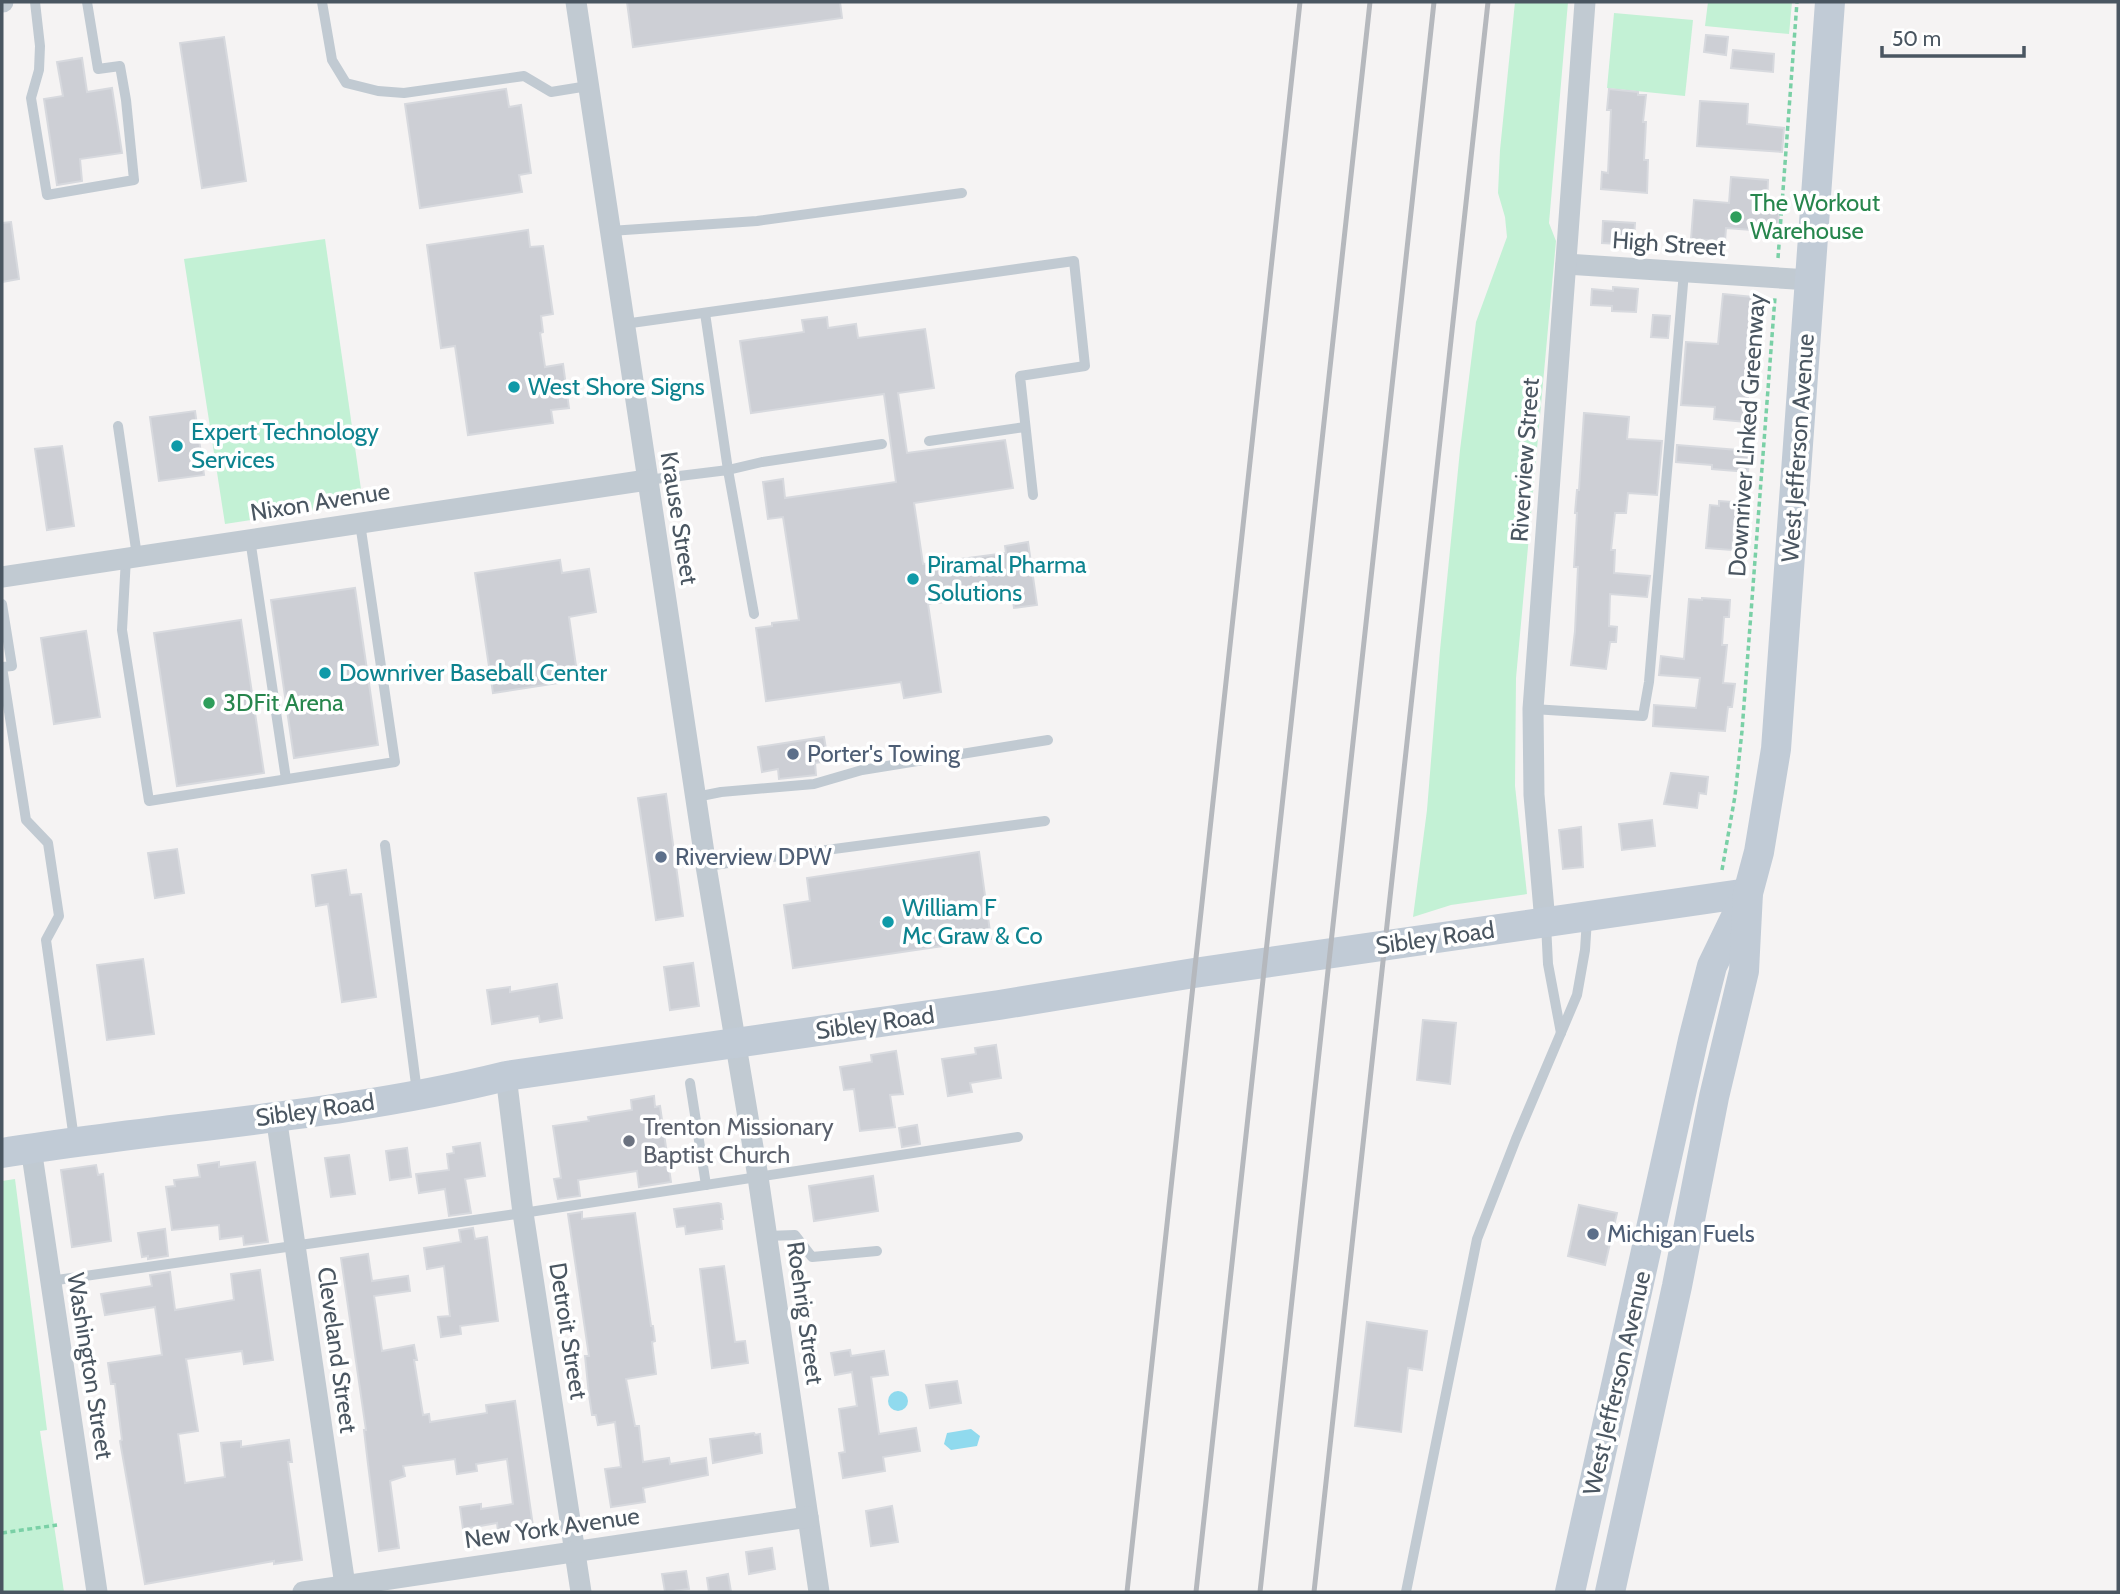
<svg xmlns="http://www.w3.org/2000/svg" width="2120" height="1594" font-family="Cabin,sans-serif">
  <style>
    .green { fill: #c3f1d5 }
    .water { fill: #90daee }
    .building { fill: #cdcfd5; stroke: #d7d9de; stroke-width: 2 }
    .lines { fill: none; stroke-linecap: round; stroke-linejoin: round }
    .path { stroke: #7ad0a6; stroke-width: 3.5; stroke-dasharray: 5 3.5; stroke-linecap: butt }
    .lane { stroke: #c1cad2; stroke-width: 10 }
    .street { stroke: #c1cad2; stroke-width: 21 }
    .secondary { stroke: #c1cbd6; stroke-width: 30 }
    .rail { stroke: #b5b8bd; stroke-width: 5 }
    .leisure-dot { fill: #2e9e5b; stroke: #fff; stroke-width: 2.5 }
    .culture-dot { fill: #0f9aa8; stroke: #fff; stroke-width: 2.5 }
    .service-dot { fill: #5c6f8a; stroke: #fff; stroke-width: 2.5 }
    .worship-dot { fill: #6b7280; stroke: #fff; stroke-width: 2.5 }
    .labels { text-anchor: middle; stroke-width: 7; stroke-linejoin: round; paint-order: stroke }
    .leisure-label { font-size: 24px; fill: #27864d; stroke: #fff; text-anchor: start }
    .street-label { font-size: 24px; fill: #4a5661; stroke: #fff }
    .culture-label { font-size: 24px; fill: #0d838f; stroke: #fff; text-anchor: start }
    .service-label { font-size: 24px; fill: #4e5e75; stroke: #fff; text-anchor: start }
    .worship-label { font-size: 24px; fill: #5b616d; stroke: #fff; text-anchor: start }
  </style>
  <rect width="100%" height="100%" fill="#f5f3f3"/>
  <g class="green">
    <path d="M1515,2h53l-19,221 7,18 -40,437 -1,108 12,108 -76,11 -38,12 14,-107 13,-160 20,-200 16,-128 31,-85 -2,-20 -7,-24 2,-43z"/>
    <path d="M1708,2h84l-3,32 -84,-8z"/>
    <path d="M1614,13l79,7 -8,76 -78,-8z"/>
    <path d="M325,239l38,264 -138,21 -41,-265z"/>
    <path d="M15,1179l32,251 -7,1 24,161h-62v-411z"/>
  </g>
  <g class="water">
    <circle cx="898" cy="1401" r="10"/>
    <path d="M971,1429l9,7 -3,10 -26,4 -7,-6 3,-11z"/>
  </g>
  <g class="building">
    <path d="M627,2h213l2,16 -209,29z"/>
    <path d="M1706,35l22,2 -2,18 -22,-3z"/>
    <path d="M224,37l22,144 -44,7 -22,-145z"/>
    <path d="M1733,50l41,4 -1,18 -42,-4z"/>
    <path d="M82,58l5,34 25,-4 10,65 -42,6 2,22 -25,4 -13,-86 19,-3 -6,-34z"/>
    <path d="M506,89l3,18 12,-2 10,68 -12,2 3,17 -102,16 -15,-104z"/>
    <path d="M1609,89l29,3v3h8l-3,27h3l-2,38h4l-1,33 -46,-4 1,-17 6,1 3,-63h-4z"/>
    <path d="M1700,101l48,3 -1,20 37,4 -2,24 -85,-6z"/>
    <path d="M1731,177l37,3 -1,25 13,1 -3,26 -51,-4 -1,13 -34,-2 3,-39 35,3z"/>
    <path d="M1603,221l32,2 -1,14 -15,-1 -1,8 -16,-1z"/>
    <path d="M11,222l8,57 -17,3v-59z"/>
    <path d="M528,230l2,17 13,-1 10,68 -12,2 2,16 -3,1 5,34 18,-3 6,44 -18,2 2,13 -85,12 -13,-89 -14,2 -14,-103z"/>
    <path d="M1613,287l25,2 -2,23 -24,-1v-5l-21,-1 1,-16 21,2z"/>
    <path d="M1723,294l30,3 -6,75 3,1 -4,49 -32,-3 1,-12 -34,-2 5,-63 32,2z"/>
    <path d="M1653,315l17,1 -2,22 -17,-1z"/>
    <path d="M827,317l1,11 28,-4 2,14 67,-9 9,59 -36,5 9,60 98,-13 8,48 -99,15 9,61 83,-11 -1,-7 23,-4 9,63 -23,3 -2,-14 -84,10 13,88 -37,6 -3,-16 -135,19 -10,-73 16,-2v-3l27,-3 -16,-103 -15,2 -5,-37 20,-3 2,19 111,-16 -12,-88 -133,19 -11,-72 64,-9 -2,-12z"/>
    <path d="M195,411l9,64 -45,6 -9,-64z"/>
    <path d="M1584,413l45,4 -2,22 35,2 -5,54 -29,-2 -2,20h-11l-4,37h4l-1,23 36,3 -3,21 -37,-3 -1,32 8,1 -1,15h-6l-4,27 -35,-4 4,-34 3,-64h-4l3,-54h-2l2,-23h2z"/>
    <path d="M1677,445l73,6 -2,21 -36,-3v-4l-36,-3z"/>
    <path d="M62,446l12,80 -27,4 -12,-81z"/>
    <path d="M1719,501l26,2 -2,20h-9l-2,27 -26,-2 4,-43 9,1z"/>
    <path d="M560,560l2,13 27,-4 7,43 -27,5 9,63 -85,13 -18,-120z"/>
    <path d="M355,588l23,157 -84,13 -23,-158z"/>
    <path d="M1702,598l28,2 -1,17h-5l-2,28h5l-4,38 12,1 -3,23h-4l-3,24 -72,-5 1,-21 42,3 4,-30 -41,-3 2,-19 23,3 5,-60 13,1z"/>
    <path d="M241,620l23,153 -87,13 -23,-153z"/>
    <path d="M86,631l14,86 -46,7 -13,-86z"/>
    <path d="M824,737l4,24 -13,2 1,12 -37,4 -1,-10 -16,3 -4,-25z"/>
    <path d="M1671,773l37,4 -2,17 -7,-1 -2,15 -33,-4z"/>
    <path d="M666,794l17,122 -27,4 -18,-122z"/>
    <path d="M1652,820l3,26 -33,4 -3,-26z"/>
    <path d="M1581,827l2,40 -20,2 -4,-39z"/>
    <path d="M177,849l7,44 -29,5 -7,-45z"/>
    <path d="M979,852l12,87 -198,29 -9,-63 26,-4 -3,-23z"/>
    <path d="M346,870l4,25 11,-1 15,103 -34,5 -14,-98 -12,2 -4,-31z"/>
    <path d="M143,959l11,75 -47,6 -10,-75z"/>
    <path d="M693,963l6,43 -29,4 -6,-43z"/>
    <path d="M557,984l5,34 -22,4 -1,-6 -47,8 -5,-34 23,-3v5z"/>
    <path d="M1423,1020l33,3 -6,61 -33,-4z"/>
    <path d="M996,1045l5,33 -31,5 2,9 -24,4 -6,-37 34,-5 -1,-6z"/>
    <path d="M896,1051l7,43 -13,1 5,32 -35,4 -6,-42 -10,1 -4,-23 32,-5 -1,-7z"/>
    <path d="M654,1096l1,11 5,-1 11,76 -32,5 -2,-16 -59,9 2,16 -22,3 -4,-20 7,-1 -8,-52 36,-5 -1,-4 44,-7 -1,-10z"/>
    <path d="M917,1125l3,19 -18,3 -3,-19z"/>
    <path d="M480,1143l5,33 -20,3 6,34 -22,3 -4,-27 -26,4 -3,-19 33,-4 -2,-16 7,-1 -1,-6z"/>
    <path d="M407,1148l4,29 -21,3 -4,-29z"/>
    <path d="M349,1155l6,39 -24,3 -6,-39z"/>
    <path d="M219,1162v5l36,-5 13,80 -24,3 -1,-9 -23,3 -1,-14 -47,5 -6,-43 9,-1 -1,-6 26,-3 -2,-12z"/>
    <path d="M96,1165l2,10 5,-1 8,67 -39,6 -11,-77z"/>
    <path d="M873,1176l5,35 -64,10 -5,-35z"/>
    <path d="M718,1203l3,1 2,15h-2l1,10 -36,5 -1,-8 -8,1 -3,-18z"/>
    <path d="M1579,1205l38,8 -12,52 -37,-9z"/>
    <path d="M582,1212v7l53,-6 16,113h2l2,15 -3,1 4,32 -30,5 9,47h4l4,36 26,-4 1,6 36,-6 2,17 -65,13 2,14 -34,5 -6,-38 16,-2 -6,-45 -17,3 -2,-10h-4l-3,-20 -4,-39h4l-21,-142z"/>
    <path d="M473,1228l2,11 12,-2 11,84 -38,5 1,8 -20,3 -3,-20 12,-1 -6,-50 -17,3 -3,-21 37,-6 -2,-12z"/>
    <path d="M165,1229l3,27 -20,3v-3l-6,1 -4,-24z"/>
    <path d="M368,1254l4,27 36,-5 2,15 -36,5 2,13 6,42 32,-6 3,15h-3l9,55 6,-1 1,8 57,-9 -1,-8 29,-4 18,125 -35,5 -1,-8 -34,6 -3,-22 21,-3v5l32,-5 -6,-45 -31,5 1,7 -20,3 -2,-15 -52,7 2,10 -15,5 9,67 -20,3 -11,-87 -4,-34h2l-25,-172z"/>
    <path d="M724,1266l11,76 10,-1 3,22 -36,5 -12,-99z"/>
    <path d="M260,1270l13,90 -29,4 -2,-13 -56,8 12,72 -20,3 7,49 40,-6 -4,-34 20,-2v6l48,-7 3,22h-4l14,98 -28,4v-3l-129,23 -25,-143 2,-1 -7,-56h-4l-3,-21 54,-8 -7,-48 -50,8 -4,-21 51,-8 -2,-11 20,-3 5,38 59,-10 -3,-26z"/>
    <path d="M1367,1322l60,9 -5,39 -14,-2 -7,64 -46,-6z"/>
    <path d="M850,1350l1,6 33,-5 4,24 -17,2 8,57 37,-6 4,23 -37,6 2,14 -42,7 -4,-25 6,-1 -6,-43 18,-3 -5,-34 -17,3 -4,-22z"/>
    <path d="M957,1381l4,22 -31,5 -4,-23z"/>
    <path d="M754,1433l1,2 5,-1 2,19 -49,10 -3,-24z"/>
    <path d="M892,1506l6,36 -27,4 -5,-35z"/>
    <path d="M772,1548l3,21 -26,5 -3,-22z"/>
    <path d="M686,1571l3,18 -24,3 -3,-18z"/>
    <path d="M728,1574l3,18h-22l-2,-14z"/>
  </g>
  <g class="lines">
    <g class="path">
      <path d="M1778,258l19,-256"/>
      <path d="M1722,870l13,-74 7,-65 33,-434"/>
      <path d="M2,1533l55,-8"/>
    </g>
    <g class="lane">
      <path d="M35,2l5,44 -1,24 -8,28 16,97 87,-15 -8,-80 -6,-34 -22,3 -11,-67"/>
      <path d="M322,2l10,58 14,23 32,8 26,2 120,-17 27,16 37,-6"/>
      <path d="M610,231l147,-10 205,-28"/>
      <path d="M705,313l23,157 34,-8 120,-18"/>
      <path d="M624,324l450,-63 11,105 -65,10 13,119"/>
      <path d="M118,426l19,130"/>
      <path d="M929,441l96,-14"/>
      <path d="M647,480l81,-10 26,144"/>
      <path d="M250,539l36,240"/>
      <path d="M126,558l-4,72 27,171 246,-39 -35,-239"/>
      <path d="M2,604l10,62 -10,1 24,153 22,23 11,73 -13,24 28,199"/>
      <path d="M1533,709l110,7 6,-34 35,-410"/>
      <path d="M696,797l25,-5 93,-8 48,-14 186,-30"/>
      <path d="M385,845l32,247"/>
      <path d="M706,866l339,-45"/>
      <path d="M1546,924l2,40 13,69"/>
      <path d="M690,1083l16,102"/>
      <path d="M767,1236l28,-1 17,22 65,-6"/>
      <path d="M50,1281l473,-68 495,-76"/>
      <path d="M1406,1592l71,-353 39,-100 61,-144 8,-45 2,-31"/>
    </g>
    <g class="street">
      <path d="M2,2h1"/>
      <path d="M576,2l130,864 52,311 61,415"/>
      <path d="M1566,264l244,16"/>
      <path d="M2,577l645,-97"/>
      <path d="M1545,922l-11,-127 -1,-86 52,-707"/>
      <path d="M506,1076l17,137 58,379"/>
      <path d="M276,1116l70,476"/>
      <path d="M31,1148l66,444"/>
      <path d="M303,1592l505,-75"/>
    </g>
    <g class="secondary">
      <path d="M2,1153c167,-27 339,-36 504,-77l493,-71 195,-32 554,-80"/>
      <path d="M1570,1592l123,-552 19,-74 31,-64"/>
      <path d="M1610,1592l67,-306 37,-189 30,-126 4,-78 11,-41 17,-103 54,-747"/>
    </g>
    <g class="rail">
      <path d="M1127,1592l173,-1590"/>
      <path d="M1196,1592l174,-1590"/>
      <path d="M1260,1592l174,-1590"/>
      <path d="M1314,1592l174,-1590"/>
    </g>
  </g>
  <g class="leisure-dot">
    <circle cx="1736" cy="217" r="7"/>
    <circle cx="209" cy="703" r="7"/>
  </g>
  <g class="culture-dot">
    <circle cx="514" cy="387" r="7"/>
    <circle cx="177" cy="446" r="7"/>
    <circle cx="913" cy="579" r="7"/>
    <circle cx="325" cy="673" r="7"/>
    <circle cx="888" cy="922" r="7"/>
  </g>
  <g class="service-dot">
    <circle cx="793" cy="754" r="7"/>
    <circle cx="661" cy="857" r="7"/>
    <circle cx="1593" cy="1234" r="7"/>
  </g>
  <circle class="worship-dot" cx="629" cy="1141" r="7"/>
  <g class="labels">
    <g class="leisure-label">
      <text x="1750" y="211">The Workout<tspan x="1750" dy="28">Warehouse</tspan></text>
      <text x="223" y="711">3DFit Arena</text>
    </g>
    <g class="street-label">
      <text transform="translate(1669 244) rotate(4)" y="8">High Street</text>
      <text transform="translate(1747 435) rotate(-86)" y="8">Downriver Linked Greenway</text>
      <text transform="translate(1798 448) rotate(-86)" y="8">West Jefferson Avenue</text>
      <text transform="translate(1525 460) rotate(-86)" y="8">Riverview Street</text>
      <text transform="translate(320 502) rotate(-9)" y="8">Nixon Avenue</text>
      <text transform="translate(679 518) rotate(81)" y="8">Krause Street</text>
      <text transform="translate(1435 938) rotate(-8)" y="8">Sibley Road</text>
      <text transform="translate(875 1023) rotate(-8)" y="8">Sibley Road</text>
      <text transform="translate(315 1110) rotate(-8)" y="8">Sibley Road</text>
      <text transform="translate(805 1313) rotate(82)" y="8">Roehrig Street</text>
      <text transform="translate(568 1331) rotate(81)" y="8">Detroit Street</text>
      <text transform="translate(337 1350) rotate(82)" y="8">Cleveland Street</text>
      <text transform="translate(90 1366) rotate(81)" y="8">Washington Street</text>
      <text transform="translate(1617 1383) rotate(-77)" y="8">West Jefferson Avenue</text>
      <text transform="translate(552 1528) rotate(-8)" y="8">New York Avenue</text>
    </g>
    <g class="culture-label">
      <text x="528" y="395">West Shore Signs</text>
      <text x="191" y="440">Expert Technology<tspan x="191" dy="28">Services</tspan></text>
      <text x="927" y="573">Piramal Pharma<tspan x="927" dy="28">Solutions</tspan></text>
      <text x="339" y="681">Downriver Baseball Center</text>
      <text x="902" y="916">William F<tspan x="902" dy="28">Mc Graw &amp; Co</tspan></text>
    </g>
    <g class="service-label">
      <text x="807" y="762">Porter's Towing</text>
      <text x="675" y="865">Riverview DPW</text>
      <text x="1607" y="1242">Michigan Fuels</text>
    </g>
    <g class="worship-label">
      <text x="643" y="1135">Trenton Missionary<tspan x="643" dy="28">Baptist Church</tspan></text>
    </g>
  </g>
  <rect width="2120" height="1594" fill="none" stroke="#4a5661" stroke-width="7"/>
  <path d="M1882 46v10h142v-10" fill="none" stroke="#4a5661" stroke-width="3.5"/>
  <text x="1892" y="46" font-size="21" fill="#4a5661" stroke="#ffffff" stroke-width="5" paint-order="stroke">50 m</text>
</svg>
